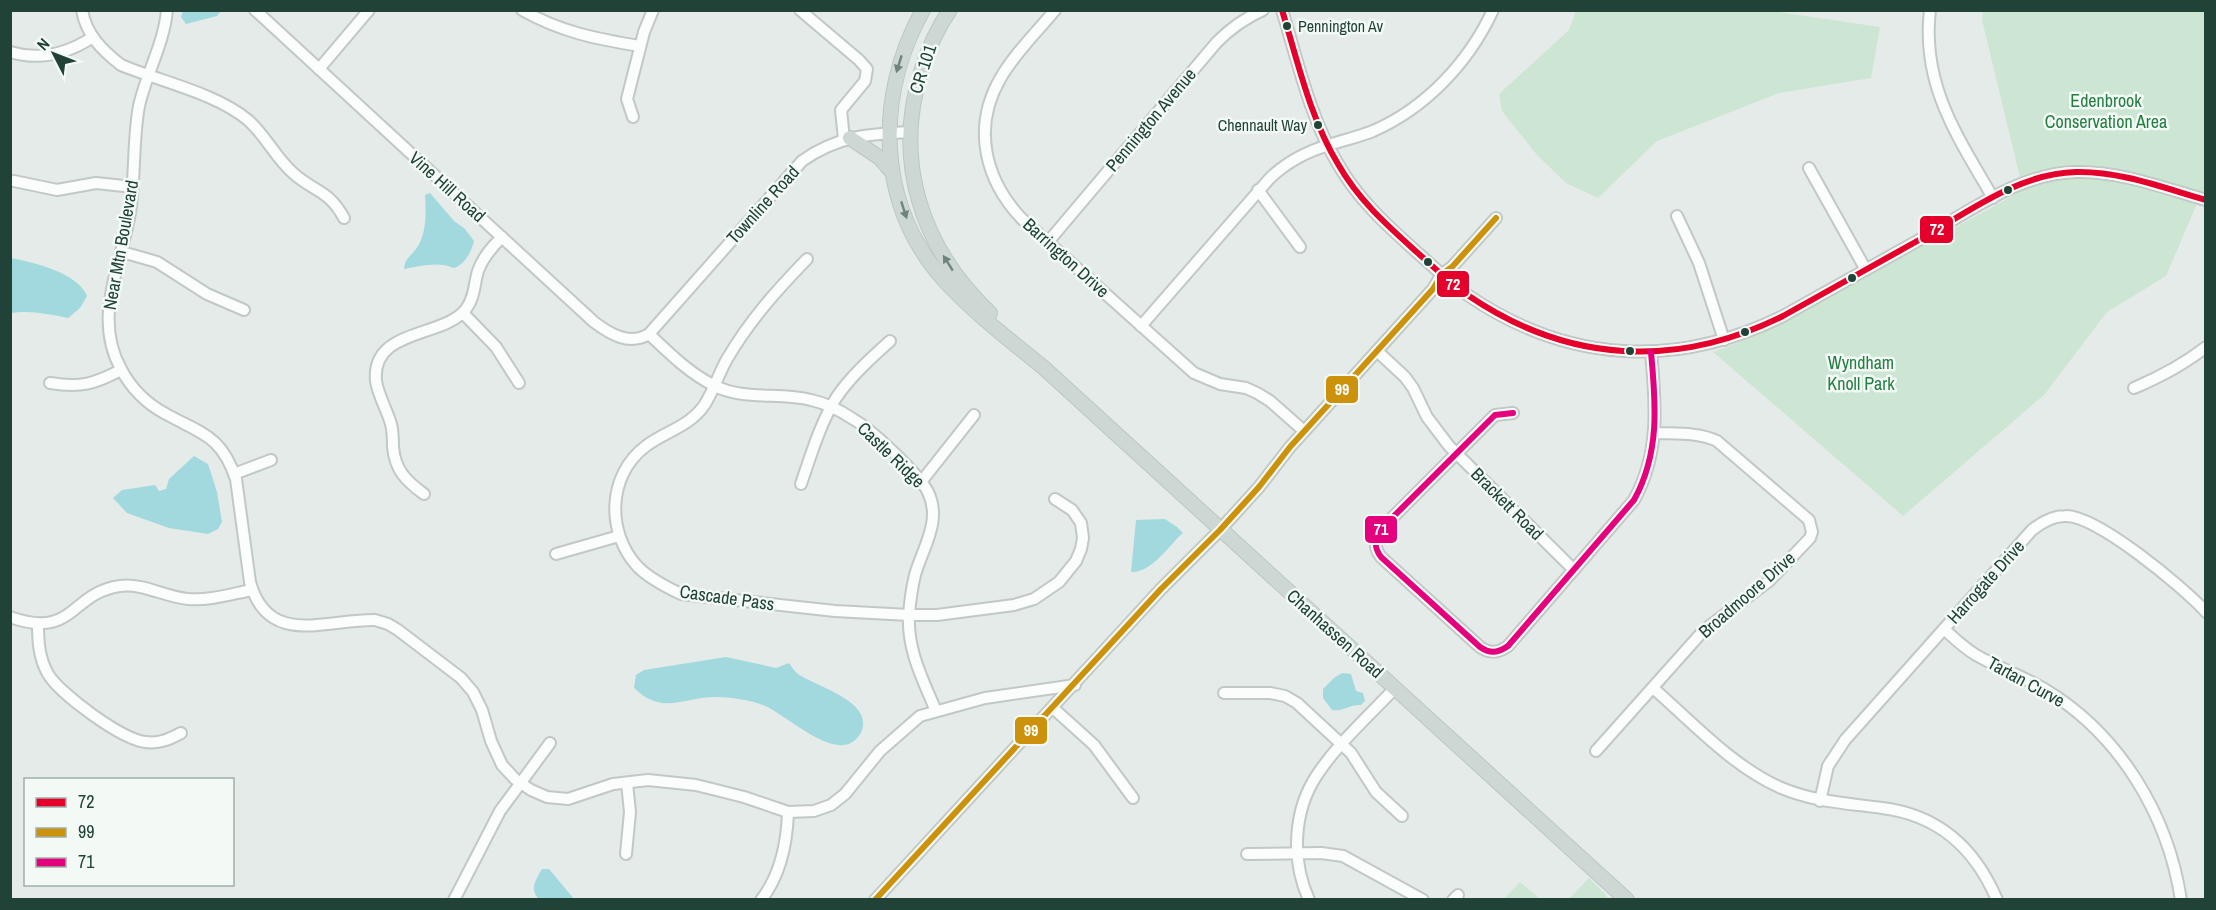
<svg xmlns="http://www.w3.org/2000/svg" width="2216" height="910" font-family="'Archivo Narrow',sans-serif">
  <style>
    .green { fill: #cce6d3 }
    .water { fill: #a1d9de }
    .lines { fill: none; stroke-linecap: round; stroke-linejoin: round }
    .minor-casing { stroke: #c2c8c5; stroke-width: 14 }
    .major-casing { stroke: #bcc7c4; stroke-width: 16 }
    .minor { stroke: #fbfcfc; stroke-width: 10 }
    .major { stroke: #cdd7d4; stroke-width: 14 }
    .bus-1-casing { stroke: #f3faf6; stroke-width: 10 }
    .bus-2-casing { stroke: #f3faf6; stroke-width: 10 }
    .bus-3-casing { stroke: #f3faf6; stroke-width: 10 }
    .bus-1 { stroke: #e4002b; stroke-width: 6 }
    .bus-2 { stroke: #cc920b; stroke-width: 6 }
    .bus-3 { stroke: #e5007d; stroke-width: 6 }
    .oneway { fill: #6e857e }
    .bus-dot { fill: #204237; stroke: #f3faf6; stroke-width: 2 }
    .labels { text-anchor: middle; stroke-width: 5; stroke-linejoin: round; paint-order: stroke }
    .bus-label { font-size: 16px; fill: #204237; stroke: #f3faf6; text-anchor: start }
    .street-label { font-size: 18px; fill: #204237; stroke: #f3faf6 }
    .park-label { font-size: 18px; fill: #247e42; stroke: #f3faf6 }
    .line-badge { stroke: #f3faf6; stroke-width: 2 }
    .badge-label { font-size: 16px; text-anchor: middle; font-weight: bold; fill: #fff }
  </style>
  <rect width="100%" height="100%" fill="#e5ebe8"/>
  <g class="green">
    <path d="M1576,11h196l108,16 -9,51 -92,15 -122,48 -59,57 -32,-15 -29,-28 -35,-44 -3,-17 70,-64z"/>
    <path d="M1983,11h222v182l-3,-1 -36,84 -59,36 -63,83 -141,121 -190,-164 40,-15 36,-17 234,-130 -41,-170z"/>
    <path d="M1589,878l16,16 3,5h-39z"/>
    <path d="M1520,882l20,17h-36z"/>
  </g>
  <g class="water">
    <path d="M183,11v-1l38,1 -4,5 -31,8 -5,-7z"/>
    <path d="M430,193l24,28 11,8 9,12c-3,12 -9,23 -20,27 -16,-7 -33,-2 -50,1 1,-11 6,-12 12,-20 11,-15 10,-37 9,-54z"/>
    <path d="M10,258c24,4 68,15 77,38l-7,12 -12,10c-19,-4 -38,-8 -57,-5z"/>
    <path d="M194,456l14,8 9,28 5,30 -4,7 -10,5 -39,-6 -42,-15 -14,-15 9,-8 33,-5 4,6 7,-2 3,-10z"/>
    <path d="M1165,519l12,8 6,6c-15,13 -31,40 -52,39l5,-52z"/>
    <path d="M726,657l50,11 13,-5c3,4 5,8 9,11 15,11 68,25 65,51 0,5 -3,10 -6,13 -21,25 -70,-23 -92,-32 -14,-6 -34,-9 -49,-9 -34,0 -53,19 -82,-9l2,-13 8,-5z"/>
    <path d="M1342,673l9,1 5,17 7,2 2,8 -4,4c-11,-1 -18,7 -29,5l-9,-12v-9l11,-11z"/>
    <path d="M542,869h7l25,30h-35c-10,-10 -3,-19 3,-30z"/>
  </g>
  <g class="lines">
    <g class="minor-casing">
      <g id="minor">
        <path d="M82,10c4,25 21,41 39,55 41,17 94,28 127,55 18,16 27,37 45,53 21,19 35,16 51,45"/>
        <path d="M167,10c-3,34 -21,64 -28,96 -6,32 -4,68 -8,100 -7,55 -40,109 -10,163 10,19 26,35 45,45 36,20 55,21 70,65l14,103c18,66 77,37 125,38l13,4 10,6 63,48 12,14 9,18 9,31 11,24 13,14 16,11 16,7 21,2 45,-15 35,-4 48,5 48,12 44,15 26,-1 17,-6 14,-11 35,-43 40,-35 65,-18 90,-13"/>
        <path d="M255,10l339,312c16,12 35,24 55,12l153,-173c35,-25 66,-27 108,-29"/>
        <path d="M522,10c39,22 74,29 118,36"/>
        <path d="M800,10l59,50 8,9 -2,12 -24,29 3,29"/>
        <path d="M1055,10c-18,22 -41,44 -55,69 -28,49 -15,101 22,140l172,154 26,11 26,4 11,5 13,8 34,30"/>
        <path d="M1282,10c16,52 28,108 56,154 21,37 51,63 82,91 16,14 31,29 49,41 99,67 207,73 314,20 45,-25 91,-51 136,-76 48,-27 100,-67 157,-68 44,-1 88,16 130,28"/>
        <path d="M1930,10c-9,75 28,127 63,188"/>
        <path d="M10,52c30,9 57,2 83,-15"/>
        <path d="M319,69l50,-59"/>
        <path d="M633,117l-6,-18 17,-67 9,-22"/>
        <path d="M1809,168l57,102"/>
        <path d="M14,181l43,9 39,-7 37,4"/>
        <path d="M1258,190l42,57"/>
        <path d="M1677,216l22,47 25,77"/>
        <path d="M1048,242l169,-200c14,-14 28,-24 46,-32"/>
        <path d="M122,252l35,10 50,32 37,16"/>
        <path d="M807,259c-31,32 -57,61 -80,100 -8,14 -13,31 -22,45 -14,22 -39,27 -59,42 -39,29 -40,87 -8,121 12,12 28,20 43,27l154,17 74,4h28l77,-10 20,-6 25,-17 17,-21 5,-12 2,-11 -2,-15 -9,-13 -17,-11"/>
        <path d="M463,313l33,34 23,36"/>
        <path d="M1141,326l129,-148c16,-15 38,-27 59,-33 15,-5 29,-8 44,-14 53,-23 96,-69 120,-121"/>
        <path d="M649,334c19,18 40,39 64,51 30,16 66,7 98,15 14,3 30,11 42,19 18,10 66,55 75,73 14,29 -5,55 -13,83 -3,12 -5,27 -6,40 -2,35 14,65 27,96"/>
        <path d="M1377,351l28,26 8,11 14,29 22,29 125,124"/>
        <path d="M50,383c31,5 44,1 71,-13"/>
        <path d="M2134,388c26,-11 49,-23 72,-41"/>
        <path d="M1513,413l-18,2 -115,115c-6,10 -6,18 1,27l99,90c10,7 18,6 28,-1l126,-146c26,-47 22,-96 17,-148"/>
        <path d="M234,474l37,-14"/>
        <path d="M921,482l53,-67"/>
        <path d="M801,484c10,-29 19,-60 35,-86 14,-21 35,-40 54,-57"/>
        <path d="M424,494c-18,-13 -29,-24 -31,-47 0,-8 0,-16 -2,-23 -4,-14 -13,-29 -15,-43 -5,-53 68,-43 90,-72 9,-12 8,-25 12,-38 5,-14 14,-24 24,-34"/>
        <path d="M556,554l63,-18"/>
        <path d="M10,617c64,23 60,-24 110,-31 24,-3 45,11 68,13 21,2 43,-5 64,-9"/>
        <path d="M38,624c0,18 1,34 10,50 12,20 74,66 98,68 13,2 24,-3 35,-9"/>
        <path d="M1944,629c10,9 20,19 32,26 22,13 47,21 70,35 74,45 122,125 135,210"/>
        <path d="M1653,688c40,35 78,77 126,99 35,15 66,16 103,21 57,7 93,40 115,92"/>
        <path d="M1224,693h46l15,3 12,7 54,50 25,39 26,24"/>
        <path d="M1053,708l41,37 39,53"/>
        <path d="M1596,751l108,-121 65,-49 41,-43 2,-6 -3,-12 -92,-79c-19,-9 -42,-7 -63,-8"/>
        <path d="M1820,801l8,-35 17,-26 187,-210c10,-8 20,-14 33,-14 32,-1 118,71 141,96"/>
        <path d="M626,854l4,-42 -3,-29"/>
        <path d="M1247,854l74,-1 22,3 80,44"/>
        <path d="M454,900l46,-89 50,-68"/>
        <path d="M761,900c19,-24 26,-58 27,-88"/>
        <path d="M875,900l286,-311 59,-59 39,-43 31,-40 143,-158 9,-15 10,-7 44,-49"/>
        <path d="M1309,900c-18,-40 -16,-89 8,-125 21,-32 52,-59 78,-87"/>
        <path d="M1453,900l5,-5"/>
      </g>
    </g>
    <g class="major-casing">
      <g id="major">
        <path d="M923,10c-48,86 -47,194 21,270 30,33 66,60 100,88l583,532"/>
        <path d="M950,10c-14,20 -22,39 -29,62 -28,90 1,177 69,241"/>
        <path d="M850,138l30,20 12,14"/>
      </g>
    </g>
    <use href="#minor" class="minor"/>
    <use href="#major" class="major"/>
    <g class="bus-1-casing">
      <path id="bus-1" d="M1282,10c16,52 28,108 56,154 21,37 51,63 82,91 16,14 31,29 49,41 99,67 207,73 314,20 45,-25 91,-51 136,-76 48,-27 100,-67 157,-68 44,-1 88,16 130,28"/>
    </g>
    <g class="bus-2-casing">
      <path id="bus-2" d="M875,900l286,-311 59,-59 39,-43 31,-40 143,-158 9,-15 10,-7 44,-49"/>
    </g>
    <g class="bus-3-casing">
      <path id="bus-3" d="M1513,413l-18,2 -115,115c-6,10 -6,18 1,27l99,90c10,7 18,6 28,-1l126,-146c26,-47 22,-96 17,-148"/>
    </g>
    <use href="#bus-1" class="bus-1"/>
    <use href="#bus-2" class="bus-2"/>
    <use href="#bus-3" class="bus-3"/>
  </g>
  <defs><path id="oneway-solid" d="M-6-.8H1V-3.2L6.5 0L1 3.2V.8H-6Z" transform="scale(1.5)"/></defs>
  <g class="oneway">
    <use href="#oneway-solid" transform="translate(899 64) rotate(107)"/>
    <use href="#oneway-solid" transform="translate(904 210) rotate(72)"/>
    <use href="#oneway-solid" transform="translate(948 263) rotate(-122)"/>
  </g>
  <g class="bus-dot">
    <circle cx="1287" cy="26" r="5"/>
    <circle cx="1318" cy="125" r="5"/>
    <circle cx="2008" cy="190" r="5"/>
    <circle cx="1428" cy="262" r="5"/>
    <circle cx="1852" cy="278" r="5"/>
    <circle cx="1745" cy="332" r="5"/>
    <circle cx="1630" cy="351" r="5"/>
  </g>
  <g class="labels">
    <g class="bus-label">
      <text x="1298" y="32">Pennington Av</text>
      <text x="1307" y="131" text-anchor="end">Chennault Way</text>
    </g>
    <g class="street-label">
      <text transform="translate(923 69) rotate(-72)" y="6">CR 101</text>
      <text transform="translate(1151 120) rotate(-50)" y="6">Pennington Avenue</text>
      <text transform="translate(447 187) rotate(42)" y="6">Vine Hill Road</text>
      <text transform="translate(763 205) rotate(-48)" y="6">Townline Road</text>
      <text transform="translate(121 245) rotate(-80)" y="6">Near Mtn Boulevard</text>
      <text transform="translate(1066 258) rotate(42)" y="6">Barrington Drive</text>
      <text transform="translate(891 455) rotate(44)" y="6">Castle Ridge</text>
      <text transform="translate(1507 504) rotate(45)" y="6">Brackett Road</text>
      <text transform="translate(1986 582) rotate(-48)" y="6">Harrogate Drive</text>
      <text transform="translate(1747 595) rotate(-41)" y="6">Broadmoore Drive</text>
      <text transform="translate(727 598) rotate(8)" y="6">Cascade Pass</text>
      <text transform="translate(1335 634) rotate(42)" y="6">Chanhassen Road</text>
      <text transform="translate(2026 682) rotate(29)" y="6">Tartan Curve</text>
    </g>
    <g class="park-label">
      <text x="2106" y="107">Edenbrook<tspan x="2106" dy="21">Conservation Area</tspan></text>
      <text x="1861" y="369">Wyndham<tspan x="1861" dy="21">Knoll Park</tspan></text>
    </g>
  </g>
  <g class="line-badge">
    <rect x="1919" y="215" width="35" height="29" rx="6" fill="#e4002b"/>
    <rect x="1436" y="270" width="34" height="28" rx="6" fill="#e4002b"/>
    <rect x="1325" y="375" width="34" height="29" rx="6" fill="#cc920b"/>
    <rect x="1364" y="515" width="34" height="29" rx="6" fill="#e5007d"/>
    <rect x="1014" y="716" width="34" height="29" rx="6" fill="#cc920b"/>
  </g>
  <g class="badge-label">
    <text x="1937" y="235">72</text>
    <text x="1453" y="290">72</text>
    <text x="1342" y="395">99</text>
    <text x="1381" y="535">71</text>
    <text x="1031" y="736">99</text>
  </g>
  <rect width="2216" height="910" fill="none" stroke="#204237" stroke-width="24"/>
  <rect x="24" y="778" width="210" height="108" fill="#f3faf6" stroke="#9fb0aa" stroke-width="1.5"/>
  <rect x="36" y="798" width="30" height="9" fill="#e4002b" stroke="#9fb0aa" stroke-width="1.5"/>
  <text x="78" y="808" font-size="18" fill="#204237">72</text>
  <rect x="36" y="828" width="30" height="9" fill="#cc920b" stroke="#9fb0aa" stroke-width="1.5"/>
  <text x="78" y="838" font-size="18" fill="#204237">99</text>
  <rect x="36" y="858" width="30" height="9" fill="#e5007d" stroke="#9fb0aa" stroke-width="1.5"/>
  <text x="78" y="868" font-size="18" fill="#204237">71</text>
  <g transform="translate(54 54) rotate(312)" stroke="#f3faf6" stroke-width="4.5" paint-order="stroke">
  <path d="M0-4.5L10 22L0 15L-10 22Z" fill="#204237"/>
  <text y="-9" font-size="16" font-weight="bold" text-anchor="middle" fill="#204237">N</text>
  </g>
</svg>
